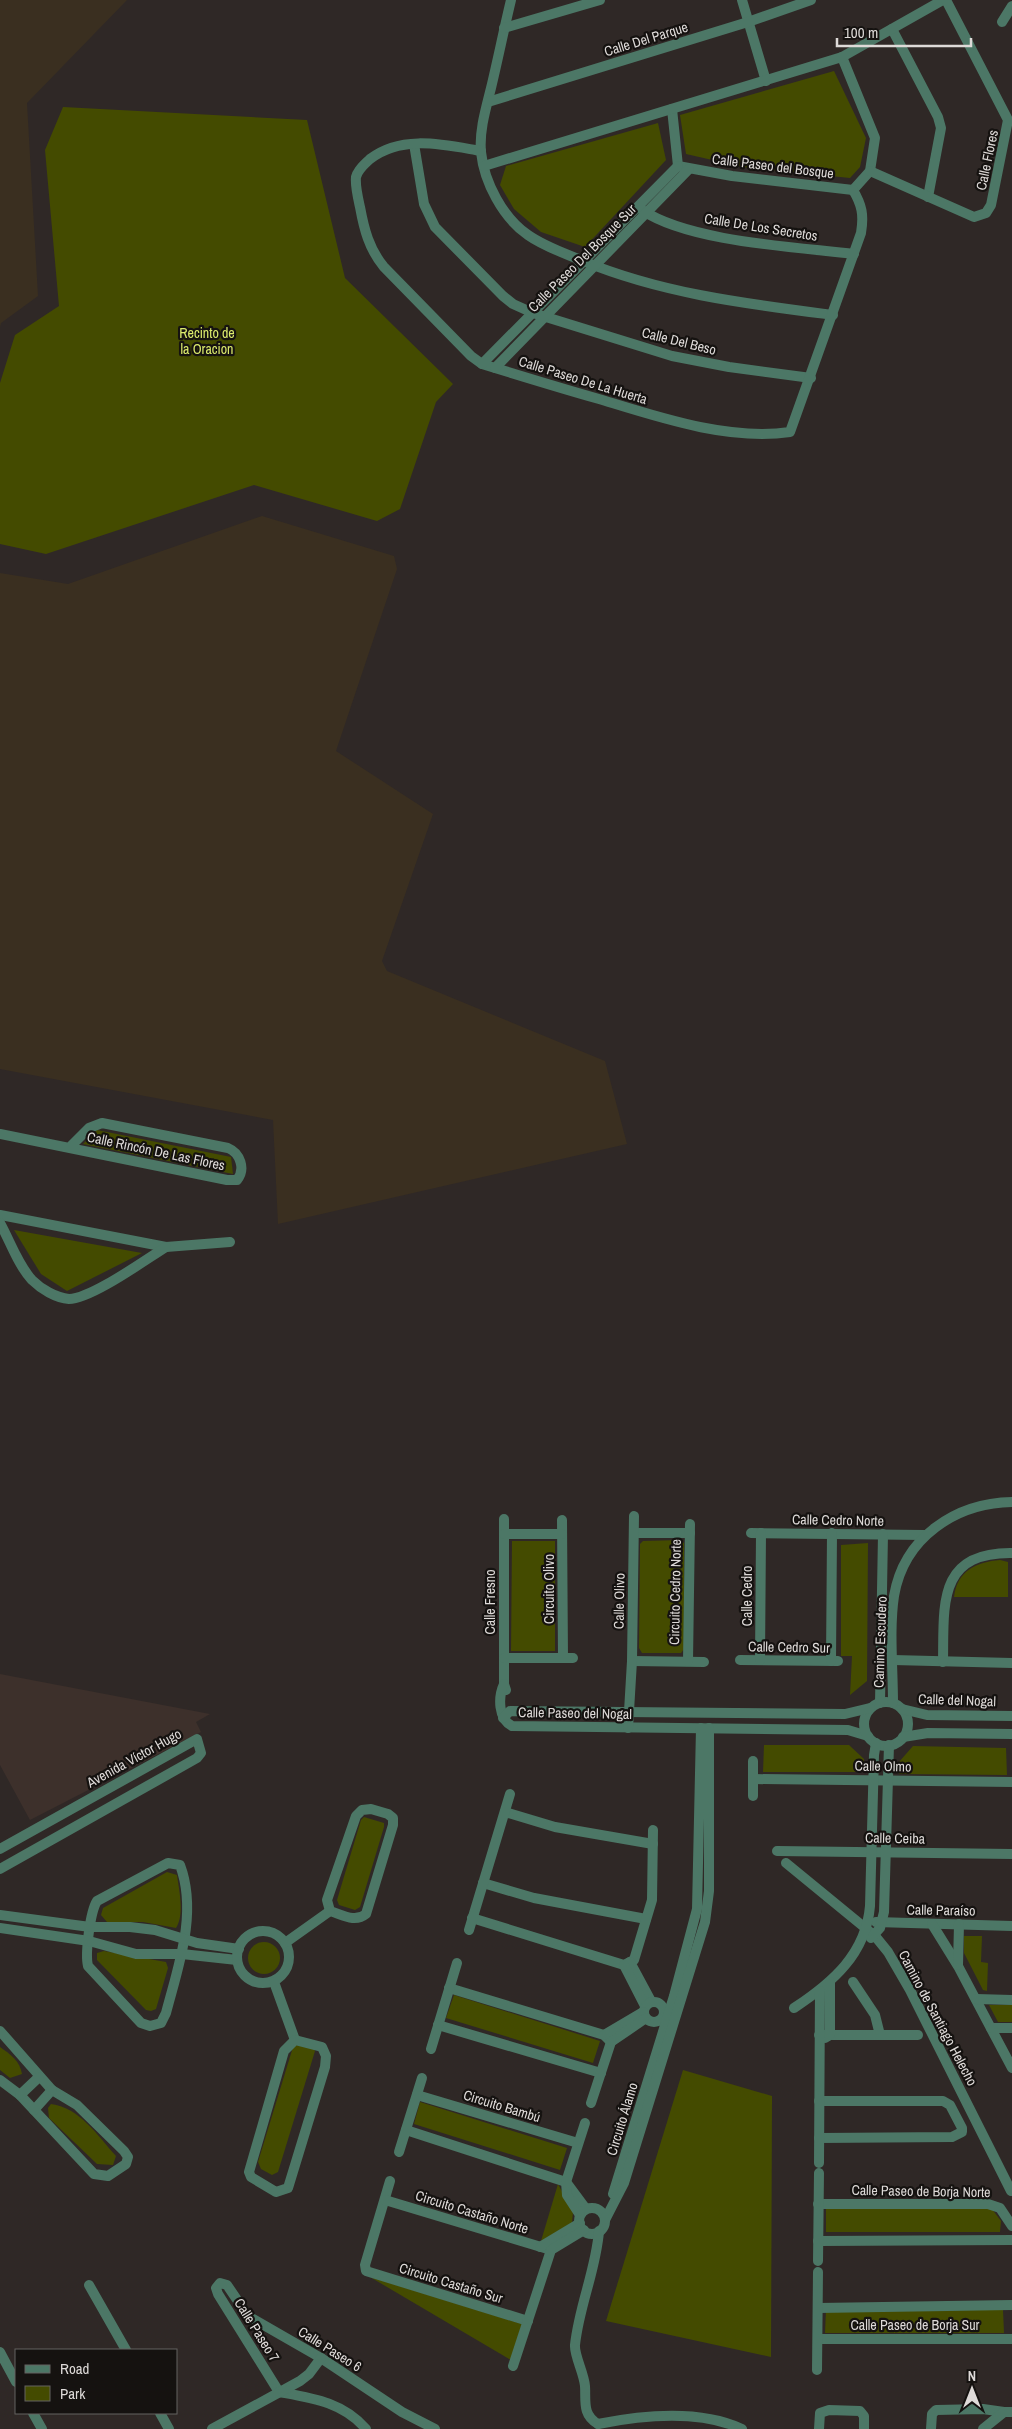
<svg xmlns="http://www.w3.org/2000/svg" width="1012" height="2429" font-family="'Archivo Narrow',sans-serif">
  <style>
    .industrial { fill: #3a2f20 }
    .built { fill: #3d302b }
    .green { fill: #444b00 }
    .lines { fill: none; stroke-linecap: round; stroke-linejoin: round }
    .minor { stroke: #4c7766; stroke-width: 10 }
    .labels { text-anchor: middle; stroke-width: 4.5; stroke-linejoin: round; paint-order: stroke }
    .street-label { font-size: 14px; fill: #dedad8; stroke: #151210 }
    .park-label { font-size: 14px; fill: #dceb6d; stroke: #151210 }
  </style>
  <rect width="100%" height="100%" fill="#2f2826"/>
  <g class="industrial">
    <path d="M0,0h127l-100,103 11,193 -37,27 -1,4z"/>
    <path d="M262,516l132,40 3,13 -61,182 97,63 -51,147 5,10 218,90 22,83 -349,80 -5,-104 -273,-51v-496l68,11z"/>
  </g>
  <path class="built" d="M0,1674l210,40 -14,8 5,10 -171,88 -30,-55z"/>
  <g class="green">
    <path d="M834,71l32,67 -6,29 -10,11 -107,-11 -57,-13 -6,-39z"/>
    <path d="M63,107l244,13 38,158 108,106 -17,18 -36,107 -23,12 -123,-36 -208,69 -46,-10v-161l15,-48 44,-29 -14,-156z"/>
    <path d="M658,123l8,37 -81,87 -44,-15 -27,-23 -14,-24 6,-19z"/>
    <path d="M97,1130l134,27 2,17 -150,-30z"/>
    <path d="M14,1230l128,23 -75,38 -26,-17z"/>
    <path d="M681,1540l3,3v106l-3,4h-39l-3,-5 1,-104 3,-3z"/>
    <path d="M512,1541h43v110h-44z"/>
    <path d="M868,1543l-1,138 -17,14 2,-39h-11v-111z"/>
    <path d="M1000,1560l8,2v35h-54c3,-26 22,-35 46,-37z"/>
    <path d="M764,1745h85l15,14v13h-101z"/>
    <path d="M913,1746l93,2 1,27 -108,-1v-12z"/>
    <path d="M364,1817l20,6v4l-24,80 -5,3 -16,-5 -2,-5 24,-80z"/>
    <path d="M167,1872l10,3c2,15 8,40 -1,53l-33,-6h-36l-6,-7 2,-7z"/>
    <path d="M964,1936h18l-1,26 7,1 -1,28 -4,-1 -19,-37z"/>
    <circle cx="264" cy="1958" r="16"/>
    <path d="M104,1951l62,11 2,6 -12,41 -5,2 -5,-1 -49,-50v-7z"/>
    <path d="M454,1995l146,46 -7,22 -147,-45z"/>
    <path d="M989,2005h23v17h-14z"/>
    <path d="M297,2045l16,3 2,3 -37,121 -6,3 -11,-6 -3,-7 35,-115z"/>
    <path d="M0,2047c10,7 20,14 22,27l-12,4 -10,-8z"/>
    <path d="M683,2070l89,26 -1,261 -165,-36z"/>
    <path d="M420,2102l147,46 -7,22 -146,-46z"/>
    <path d="M51,2104c29,4 46,31 65,52l-3,9 -16,-1 -48,-46 -1,-10z"/>
    <path d="M558,2184l15,28 -1,11 -31,18z"/>
    <path d="M826,2209h166l9,12 -1,11h-174z"/>
    <path d="M370,2277l152,47 -11,36z"/>
    <path d="M826,2310h177l1,23h-179z"/>
  </g>
  <g class="lines">
    <g class="minor">
      <path d="M511,0c-7,29 -13,59 -20,88 -5,20 -12,43 -10,64 3,30 22,66 47,83 17,12 36,18 55,26 80,33 165,43 250,54"/>
      <path d="M742,0l24,81"/>
      <path d="M1002,22l10,-16"/>
      <path d="M504,28l96,-28"/>
      <path d="M892,29l46,88 3,11 -13,69"/>
      <path d="M842,57l33,81 -5,33 -17,19"/>
      <path d="M488,102l260,-80 63,-22"/>
      <path d="M672,109l6,57 54,10 121,14"/>
      <path d="M414,144l10,60 11,23 68,69 10,8 20,9 139,43 57,11 82,11"/>
      <path d="M481,151c-36,-6 -79,-17 -111,8 -5,5 -12,10 -14,18 -1,9 2,21 4,30 4,22 9,42 24,60l87,89 11,8c39,12 78,24 117,35 59,18 129,42 191,33l71,-199c3,-18 1,-28 -8,-43"/>
      <path d="M484,166l358,-109 101,-57"/>
      <path d="M870,171l104,46 12,-4 5,-8 17,-85 -62,-120"/>
      <path d="M642,210c47,32 155,37 212,44"/>
      <path d="M482,364l196,-198"/>
      <path d="M495,368l194,-199"/>
      <path d="M0,1134l227,46h10c9,-11 3,-27 -9,-32l-126,-25 -13,5 -19,19"/>
      <path d="M0,1215l166,32 64,-5"/>
      <path d="M0,1223c10,18 18,42 32,57 9,9 24,18 37,19 22,0 76,-39 97,-52"/>
      <path d="M504,1519v165l2,6"/>
      <path d="M562,1520l1,138"/>
      <path d="M634,1533h56"/>
      <path d="M751,1533l174,2"/>
      <path d="M504,1534h58"/>
      <path d="M504,1658h69"/>
      <path d="M740,1660l98,1"/>
      <path d="M760,1660l1,-127"/>
      <path d="M893,1660l119,3"/>
      <path d="M632,1661l72,1"/>
      <path d="M688,1661l2,-137"/>
      <path d="M831,1661l1,-128"/>
      <path d="M943,1662c1,-57 -6,-110 69,-109"/>
      <path d="M504,1684c-6,13 -6,35 8,42l336,4 20,6"/>
      <circle cx="886" cy="1724" r="22"/>
      <path d="M880,1703l3,-169"/>
      <path d="M893,1703c0,-35 -4,-73 1,-107 10,-59 62,-93 118,-94"/>
      <path d="M902,1709l25,6 85,1"/>
      <path d="M503,1718l7,-7 335,3 25,-6"/>
      <path d="M628,1728l4,-67 2,-145"/>
      <path d="M903,1737l25,-4 84,1"/>
      <path d="M753,1779l259,3"/>
      <path d="M753,1796v-35"/>
      <path d="M371,1809l17,5 5,4v7l-27,89c-11,9 -23,1 -36,-3l-3,-11 29,-84 6,-6z"/>
      <path d="M505,1812l50,15 98,17"/>
      <path d="M0,1849l197,-110 4,14 -4,5 -197,111"/>
      <path d="M777,1851l235,3"/>
      <path d="M168,1863l12,2c18,48 -2,102 -14,148l-5,10 -11,3 -9,-3 -53,-57c-3,-12 2,-54 9,-65z"/>
      <path d="M786,1863l89,73 13,16 22,38 101,201"/>
      <path d="M483,1883l51,15 112,21"/>
      <path d="M0,1915l90,12h40l25,3 42,13 42,6"/>
      <path d="M472,1918l152,47 10,-5 18,-60 1,-70"/>
      <path d="M876,1922l136,4"/>
      <path d="M932,1924l26,42 54,102"/>
      <path d="M0,1928l89,13 47,13h46l55,6"/>
      <path d="M469,1930l41,-136"/>
      <circle cx="263" cy="1957" r="26"/>
      <path d="M871,1938l9,-10 4,-16 5,-167"/>
      <path d="M285,1943l45,-32"/>
      <path d="M630,1962l21,39"/>
      <path d="M624,1965l21,41"/>
      <path d="M958,1965l1,-41"/>
      <path d="M274,1982l21,58"/>
      <path d="M853,1982l22,33 5,20"/>
      <path d="M449,1988l155,47 7,7"/>
      <path d="M976,1999l36,1"/>
      <circle cx="654" cy="2012" r="10"/>
      <path d="M794,2008c38,-25 72,-54 76,-102l4,-151 2,-12"/>
      <path d="M438,2025l163,48"/>
      <path d="M991,2028h21"/>
      <path d="M0,2031l52,59 25,15 47,46 4,6 -2,7 -18,12 -14,-2 -74,-79 -20,-15"/>
      <path d="M604,2035l39,-23"/>
      <path d="M819,2035h99"/>
      <path d="M825,2038l5,-3v-53"/>
      <path d="M295,2040l27,7 4,9 -1,11 -37,121 -12,4 -25,-15 -2,-5 35,-121z"/>
      <path d="M431,2049l26,-86"/>
      <path d="M20,2095l19,-18"/>
      <path d="M417,2095l161,48"/>
      <path d="M591,2103l20,-61 35,-24"/>
      <path d="M34,2110l18,-20"/>
      <path d="M406,2130l160,52 20,27"/>
      <path d="M819,2138l133,-1 10,-5v-4l-12,-23 -7,-4h-124"/>
      <path d="M399,2152l23,-74"/>
      <path d="M819,2163l1,-172"/>
      <path d="M390,2181l-25,84 1,6 162,50"/>
      <path d="M613,2194l61,-198 23,-87 4,-181"/>
      <path d="M385,2200l166,50"/>
      <path d="M818,2204h170l12,4 12,18"/>
      <circle cx="592" cy="2221" r="13"/>
      <path d="M580,2215l-13,-20 -1,-13 19,-59"/>
      <path d="M605,2220l19,-37 81,-261 4,-31v-163"/>
      <path d="M818,2241l194,-1"/>
      <path d="M540,2247l40,-24"/>
      <path d="M818,2261l1,-88"/>
      <path d="M89,2285l37,65"/>
      <path d="M818,2308l194,-3"/>
      <path d="M818,2339h194"/>
      <path d="M0,2352l16,30"/>
      <path d="M513,2366l38,-116 33,-20"/>
      <path d="M817,2370l1,-98"/>
      <path d="M279,2392l-61,-98 -2,-6 4,-5 7,2 21,31 73,42 81,54 33,17"/>
      <path d="M279,2392c33,6 64,10 87,37"/>
      <path d="M33,2413l9,16"/>
      <path d="M160,2413l9,16"/>
      <path d="M598,2424c-16,-9 -12,-23 -13,-38 -1,-13 -11,-31 -10,-41 4,-39 21,-75 24,-114"/>
      <path d="M598,2424c45,-9 101,-15 144,5"/>
      <path d="M212,2429l88,-48 9,-7 12,-16"/>
      <path d="M819,2429l1,-16 9,-3 31,1 4,5v13"/>
      <path d="M931,2429l1,-15 4,-4 47,-1 21,3"/>
      <path d="M983,2429l21,-17h8"/>
    </g>
  </g>
  <g class="labels">
    <g class="street-label">
      <text transform="translate(646 39) rotate(-17)" y="5">Calle Del Parque</text>
      <text transform="translate(987 160) rotate(-78)" y="5">Calle Flores</text>
      <text transform="translate(773 166) rotate(7)" y="5">Calle Paseo del Bosque</text>
      <text transform="translate(761 227) rotate(9)" y="5">Calle De Los Secretos</text>
      <text transform="translate(582 258) rotate(-45)" y="5">Calle Paseo Del Bosque Sur</text>
      <text transform="translate(679 341) rotate(14)" y="5">Calle Del Beso</text>
      <text transform="translate(583 380) rotate(17)" y="5">Calle Paseo De La Huerta</text>
      <text transform="translate(156 1151) rotate(12)" y="5">Calle Rincón De Las Flores</text>
      <text transform="translate(838 1520) rotate(1)" y="5">Calle Cedro Norte</text>
      <text transform="translate(549 1589) rotate(-90)" y="5">Circuito Olivo</text>
      <text transform="translate(675 1592) rotate(-89)" y="5">Circuito Cedro Norte</text>
      <text transform="translate(747 1596) rotate(-90)" y="5">Calle Cedro</text>
      <text transform="translate(619 1601) rotate(-89)" y="5">Calle Olivo</text>
      <text transform="translate(490 1602) rotate(-90)" y="5">Calle Fresno</text>
      <text transform="translate(880 1642) rotate(-88)" y="5">Camino Escudero</text>
      <text transform="translate(789 1647) rotate(1)" y="5">Calle Cedro Sur</text>
      <text transform="translate(957 1700) rotate(2)" y="5">Calle del Nogal</text>
      <text transform="translate(575 1713) rotate(1)" y="5">Calle Paseo del Nogal</text>
      <text transform="translate(134 1758) rotate(-29)" y="5">Avenida Víctor Hugo</text>
      <text transform="translate(883 1766) rotate(1)" y="5">Calle Olmo</text>
      <text transform="translate(895 1838) rotate(1)" y="5">Calle Ceiba</text>
      <text transform="translate(941 1910) rotate(1)" y="5">Calle Paraíso</text>
      <text transform="translate(938 2018) rotate(62)" y="5">Camino de Santiago Helecho</text>
      <text transform="translate(502 2106) rotate(17)" y="5">Circuito Bambú</text>
      <text transform="translate(622 2119) rotate(-73)" y="5">Circuito Álamo</text>
      <text transform="translate(921 2191) rotate(1)" y="5">Calle Paseo de Borja Norte</text>
      <text transform="translate(472 2212) rotate(17)" y="5">Circuito Castaño Norte</text>
      <text transform="translate(451 2283) rotate(17)" y="5">Circuito Castaño Sur</text>
      <text x="915" y="2330">Calle Paseo de Borja Sur</text>
      <text transform="translate(257 2330) rotate(58)" y="5">Calle Paseo 7</text>
      <text transform="translate(330 2349) rotate(32)" y="5">Calle Paseo 6</text>
    </g>
    <g class="park-label">
      <text x="207" y="338">Recinto de<tspan x="207" dy="16">la Oracion</tspan></text>
    </g>
  </g>
  <rect x="15" y="2349" width="162" height="65" fill="#151210" stroke="#656260"/>
  <rect x="25" y="2365" width="25" height="8" fill="#4c7766" stroke="#656260"/>
  <text x="60" y="2374" font-size="15" fill="#dedad8">Road</text>
  <rect x="25" y="2386" width="25" height="15" fill="#444b00" stroke="#656260"/>
  <text x="60" y="2399" font-size="15" fill="#dedad8">Park</text>
  <g transform="translate(972 2389)" stroke="#151210" stroke-width="4" paint-order="stroke">
  <path d="M0-4L9 19L0 12L-9 19Z" fill="#dedad8"/>
  <text y="-8" font-size="14" font-weight="bold" text-anchor="middle" fill="#dedad8">N</text>
  </g>
  <path d="M837 38v8h134v-8" fill="none" stroke="#dedad8" stroke-width="2.5"/>
  <text x="844" y="38" font-size="15" fill="#dedad8" stroke="#151210" stroke-width="4" paint-order="stroke">100 m</text>
</svg>
